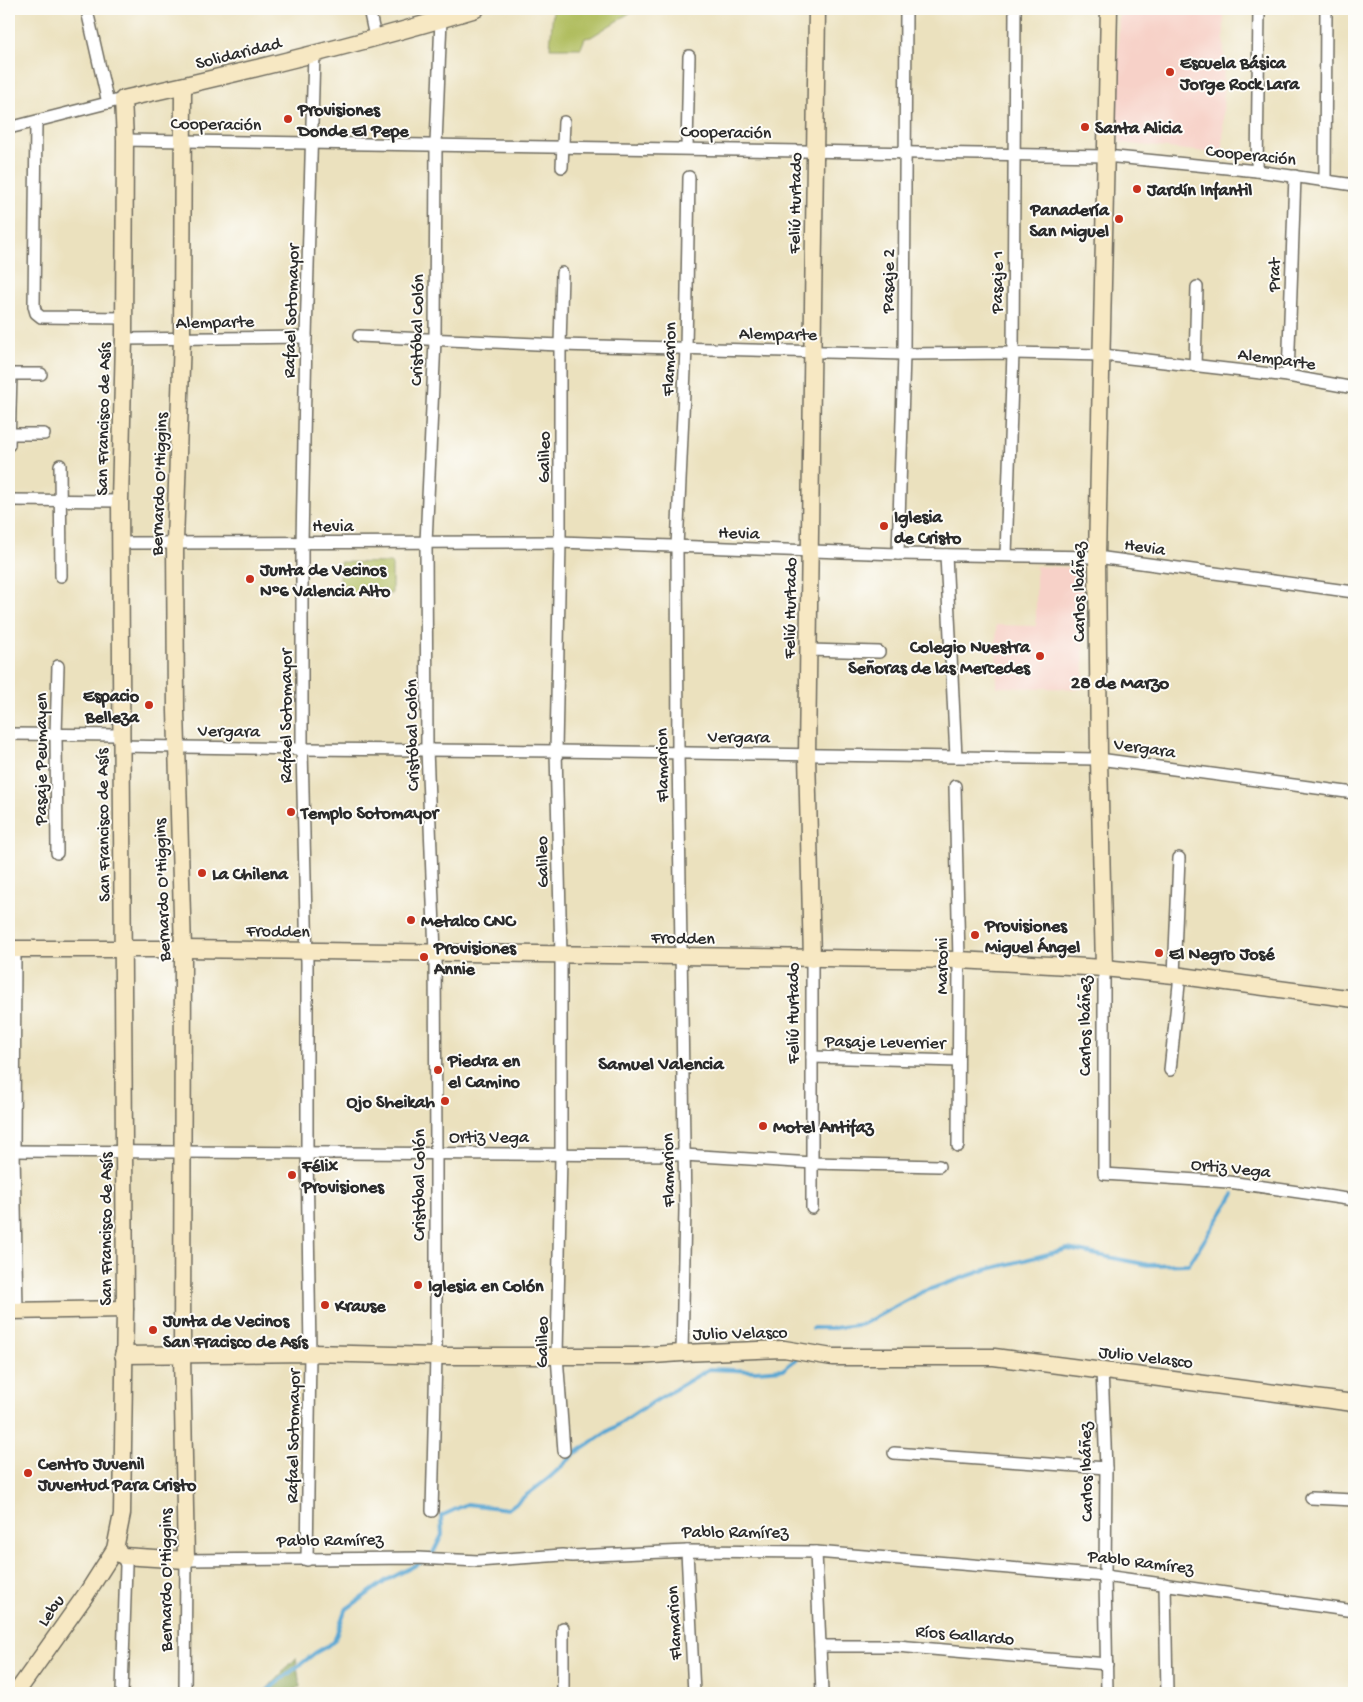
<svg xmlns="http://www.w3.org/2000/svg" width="1363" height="1702" font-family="'Gochi Hand',sans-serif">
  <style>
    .built { fill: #f7d1c8 }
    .green { fill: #b0bd5f; stroke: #6e7445 }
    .forest { fill: #8ca456; stroke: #5c6840 }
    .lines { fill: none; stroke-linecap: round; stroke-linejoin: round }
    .stream { stroke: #58a6d2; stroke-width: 4 }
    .street-casing { stroke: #6e6b5e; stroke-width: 14 }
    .secondary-casing { stroke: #6e6b5e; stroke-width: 19 }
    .street { stroke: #fff; stroke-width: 11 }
    .secondary { stroke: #f7e8c3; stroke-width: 16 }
    .poi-dot { fill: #c8321e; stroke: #fdfcf7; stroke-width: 2 }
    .labels { text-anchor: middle; stroke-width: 4; stroke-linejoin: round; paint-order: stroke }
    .street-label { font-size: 18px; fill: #2b2b2b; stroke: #fdfcf7 }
    .poi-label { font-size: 18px; font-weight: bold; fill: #2b2b2b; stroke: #fdfcf7; text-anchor: start }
    .neighbourhood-label { font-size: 19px; font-weight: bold; fill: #2b2b2b; stroke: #fdfcf7 }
  </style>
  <rect width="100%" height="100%" fill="#fdfcf7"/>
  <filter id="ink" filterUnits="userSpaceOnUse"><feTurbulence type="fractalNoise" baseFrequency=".02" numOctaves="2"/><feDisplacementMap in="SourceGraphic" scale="10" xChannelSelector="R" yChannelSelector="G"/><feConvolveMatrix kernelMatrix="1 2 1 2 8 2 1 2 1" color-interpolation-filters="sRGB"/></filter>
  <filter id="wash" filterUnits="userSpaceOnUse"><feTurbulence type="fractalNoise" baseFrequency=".0096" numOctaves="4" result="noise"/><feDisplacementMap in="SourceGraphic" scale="20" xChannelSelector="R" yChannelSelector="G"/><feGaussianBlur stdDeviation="1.12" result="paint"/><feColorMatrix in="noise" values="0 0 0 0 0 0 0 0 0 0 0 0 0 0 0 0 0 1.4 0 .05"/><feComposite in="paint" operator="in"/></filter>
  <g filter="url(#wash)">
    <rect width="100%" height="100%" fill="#ebe1be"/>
    <g class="built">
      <path d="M1119,9h105l-1,145 -101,-11 -6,-7z"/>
      <path d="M1036,566l42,2 4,5 2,116 -87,-2 -1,-62 40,1z"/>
    </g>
    <g class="green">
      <path d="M551,9h85l-45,28 -6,1 -4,10h-31l3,-38z"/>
      <path d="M340,562l52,1v31h-52z"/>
    </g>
    <path class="forest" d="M296,1658l4,29 -14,6h-23z"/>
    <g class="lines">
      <g class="stream">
        <path d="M813,1328h21l29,-4 59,-32 63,-22 83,-21 80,16 41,-1 45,-70"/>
        <path d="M431,1557l11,-22 -1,-19 26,-12 41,5 41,-31 27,-25 64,-43 69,-41 47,2 28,-2 13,-11"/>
        <path d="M268,1693l1,-4 46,-36 19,-11 11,-32 42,-30 35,-18"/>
      </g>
    </g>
  </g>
  <g filter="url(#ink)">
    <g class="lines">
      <g class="street-casing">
        <g id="street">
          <path d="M369,9l6,28"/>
          <path d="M88,15l20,88"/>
          <path d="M36,122l-2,184 2,7 5,4 83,1"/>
          <path d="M9,128l114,-29"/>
          <path d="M125,140l981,16 151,15 97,14"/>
          <path d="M687,148l2,-92"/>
          <path d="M562,167l2,-45"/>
          <path d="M1257,171l2,-162"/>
          <path d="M1325,181l1,-172"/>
          <path d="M562,273l-2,72v197l-4,209 5,204v199l-4,202 7,95"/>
          <path d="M359,336l201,9 344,9 109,-1 90,2 185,21 66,12"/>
          <path d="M124,339l182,-2"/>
          <path d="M1195,366l2,-79"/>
          <path d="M9,374h32"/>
          <path d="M1288,376l7,-200"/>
          <path d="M9,434h35"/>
          <path d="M9,445l2,-71"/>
          <path d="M60,465l1,111"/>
          <path d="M9,500l111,1"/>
          <path d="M120,543l440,-1 338,12 199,3 257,35"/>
          <path d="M898,554l6,-200 2,-345"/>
          <path d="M946,555l10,202"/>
          <path d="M1006,555l7,-202 2,-344"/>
          <path d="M809,650l70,2"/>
          <path d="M9,734l111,1"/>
          <path d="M120,746l182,3 254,2 543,8 255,34"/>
          <path d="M955,786l4,174 -1,186"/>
          <path d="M57,853l-1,-119 2,-68"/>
          <path d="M15,949l-1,202 3,160"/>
          <path d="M1104,968v206l125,8 125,18"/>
          <path d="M1174,975l5,-117"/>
          <path d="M812,1057l146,4"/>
          <path d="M1170,1070l10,-95"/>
          <path d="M9,1151l675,4 129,8 126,3"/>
          <path d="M812,1208v-249"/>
          <path d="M682,1353l3,-144 -7,-456 -1,-206 9,-199 3,-171"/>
          <path d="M1102,1370l4,98 -1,108 2,117"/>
          <path d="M894,1453l212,15"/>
          <path d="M1311,1498l43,2"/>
          <path d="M432,1511l4,-155v-203l-1,-200 -8,-204 -1,-206 9,-203 1,-196 5,-125"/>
          <path d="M687,1551l7,142"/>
          <path d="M816,1552l6,141"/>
          <path d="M307,1560l3,-207 -3,-201v-189l-5,-214v-206l4,-206 8,-284"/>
          <path d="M1165,1584l2,109"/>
          <path d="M563,1628v65"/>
          <path d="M820,1646h77l210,18"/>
          <path d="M122,1693l4,-128 -3,-9"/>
          <path d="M185,1693l1,-133 231,-2 61,3 84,-6 10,1 115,-5 129,1 289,24 249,35"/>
        </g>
      </g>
      <g class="secondary-casing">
        <g id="secondary">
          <path d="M9,949h174l776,11 145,8 70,7 180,24"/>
          <path d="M812,959l-5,-204 10,-746"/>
          <path d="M1104,968l-5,-209 -2,-202 12,-548"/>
          <path d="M9,1311l116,-2"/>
          <path d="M123,1355l187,-2 126,3h202l44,-3 102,-4 48,8h162l360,46"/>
          <path d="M115,1549l8,7 63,4 -4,-205 1,-406 -7,-238 -1,-169 7,-204 1,-252"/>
          <path d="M16,1693l71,-100 28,-44 7,-35 3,-205 -5,-808 4,-162 1,-199 -2,-41c118,-26 237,-55 353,-90"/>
        </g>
      </g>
      <use href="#street" class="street"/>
      <use href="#secondary" class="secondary"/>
    </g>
  </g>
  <g class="poi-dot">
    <circle cx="1170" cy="72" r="5"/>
    <circle cx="288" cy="119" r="5"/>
    <circle cx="1085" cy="127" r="5"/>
    <circle cx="1137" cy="189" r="5"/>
    <circle cx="1119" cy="219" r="5"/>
    <circle cx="884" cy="526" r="5"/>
    <circle cx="250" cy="579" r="5"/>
    <circle cx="1040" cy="656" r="5"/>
    <circle cx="149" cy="705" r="5"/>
    <circle cx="291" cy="812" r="5"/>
    <circle cx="202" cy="873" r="5"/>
    <circle cx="411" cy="920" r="5"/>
    <circle cx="975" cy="935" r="5"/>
    <circle cx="1159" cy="953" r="5"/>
    <circle cx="424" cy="957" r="5"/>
    <circle cx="438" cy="1070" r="5"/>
    <circle cx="445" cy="1101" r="5"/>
    <circle cx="763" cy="1126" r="5"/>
    <circle cx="292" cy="1175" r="5"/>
    <circle cx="418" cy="1285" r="5"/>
    <circle cx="325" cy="1305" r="5"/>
    <circle cx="153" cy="1330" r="5"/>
    <circle cx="28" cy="1473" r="5"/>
  </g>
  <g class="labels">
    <g class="street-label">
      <text transform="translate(238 52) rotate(-14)" y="6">Solidaridad</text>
      <text transform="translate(216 123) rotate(1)" y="6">Cooperación</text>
      <text transform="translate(726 131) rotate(1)" y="6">Cooperación</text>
      <text transform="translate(1251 154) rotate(6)" y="6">Cooperación</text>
      <text transform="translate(794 203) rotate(-89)" y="6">Feliú Hurtado</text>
      <text transform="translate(1273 275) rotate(-88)" y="6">Prat</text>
      <text transform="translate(887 281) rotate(-89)" y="6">Pasaje 2</text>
      <text transform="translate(996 282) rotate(-89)" y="6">Pasaje 1</text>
      <text transform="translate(290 311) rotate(-88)" y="6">Rafael Sotomayor</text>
      <text transform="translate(215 321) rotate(-1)" y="6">Alemparte</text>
      <text transform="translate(416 330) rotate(-89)" y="6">Cristóbal Colón</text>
      <text transform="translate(778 333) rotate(1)" y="6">Alemparte</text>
      <text transform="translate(1277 358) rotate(8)" y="6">Alemparte</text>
      <text transform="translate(668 359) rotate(-88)" y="6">Flamarion</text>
      <text transform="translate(102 419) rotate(-89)" y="6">San Francisco de Asís</text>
      <text transform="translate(543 457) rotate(-90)" y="6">Galileo</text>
      <text transform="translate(158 484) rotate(-88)" y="6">Bernardo O'Higgins</text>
      <text x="333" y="531">Hevia</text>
      <text transform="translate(739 532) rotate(2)" y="6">Hevia</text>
      <text transform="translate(1145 546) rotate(8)" y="6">Hevia</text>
      <text transform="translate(1078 592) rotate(-90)" y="6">Carlos Ibáñez</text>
      <text transform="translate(789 608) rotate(-89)" y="6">Feliú Hurtado</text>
      <text transform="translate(285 716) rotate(-90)" y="6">Rafael Sotomayor</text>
      <text transform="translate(229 730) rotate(1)" y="6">Vergara</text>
      <text transform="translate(411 735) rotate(-91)" y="6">Cristóbal Colón</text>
      <text transform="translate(739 736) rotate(1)" y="6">Vergara</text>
      <text transform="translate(1145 747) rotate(8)" y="6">Vergara</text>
      <text transform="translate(40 759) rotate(-90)" y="6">Pasaje Peumayen</text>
      <text transform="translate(661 765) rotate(-91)" y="6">Flamarion</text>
      <text transform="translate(102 825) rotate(-91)" y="6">San Francisco de Asís</text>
      <text transform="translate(541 862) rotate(-91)" y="6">Galileo</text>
      <text transform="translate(161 890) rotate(-92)" y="6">Bernardo O'Higgins</text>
      <text transform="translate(278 930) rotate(1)" y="6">Frodden</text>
      <text transform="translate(683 937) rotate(1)" y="6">Frodden</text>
      <text transform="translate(941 966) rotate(-90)" y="6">Marconi</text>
      <text transform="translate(792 1013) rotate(-90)" y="6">Feliú Hurtado</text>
      <text transform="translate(1084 1026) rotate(-90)" y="6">Carlos Ibáñez</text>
      <text transform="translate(885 1041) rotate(1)" y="6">Pasaje Leverrier</text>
      <text x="489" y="1142">Ortiz Vega</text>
      <text transform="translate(1231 1167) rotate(6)" y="6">Ortiz Vega</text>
      <text transform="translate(667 1170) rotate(-91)" y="6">Flamarion</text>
      <text transform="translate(418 1185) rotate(-90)" y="6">Cristóbal Colón</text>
      <text transform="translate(105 1229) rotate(-90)" y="6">San Francisco de Asís</text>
      <text transform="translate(740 1332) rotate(-1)" y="6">Julio Velasco</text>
      <text transform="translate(541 1342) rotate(-90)" y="6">Galileo</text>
      <text transform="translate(1146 1356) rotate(7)" y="6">Julio Velasco</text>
      <text transform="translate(292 1436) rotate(-89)" y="6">Rafael Sotomayor</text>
      <text transform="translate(1085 1472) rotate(-91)" y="6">Carlos Ibáñez</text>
      <text x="735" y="1537">Pablo Ramírez</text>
      <text transform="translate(330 1539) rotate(-1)" y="6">Pablo Ramírez</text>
      <text transform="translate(1141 1561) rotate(7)" y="6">Pablo Ramírez</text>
      <text transform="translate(165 1580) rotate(-90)" y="6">Bernardo O'Higgins</text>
      <text transform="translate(50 1610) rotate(-55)" y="6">Lebu</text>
      <text transform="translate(673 1623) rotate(-93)" y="6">Flamarion</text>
      <text transform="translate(965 1634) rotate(5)" y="6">Ríos Gallardo</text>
    </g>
    <g class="poi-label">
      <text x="1180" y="68">Escuela Básica<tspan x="1180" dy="21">Jorge Rock Lara</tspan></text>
      <text x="298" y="115">Provisiones<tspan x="298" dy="21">Donde El Pepe</tspan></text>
      <text x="1095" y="133">Santa Alicia</text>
      <text x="1147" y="195">Jardín Infantil</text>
      <text x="1109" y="215" text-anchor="end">Panadería<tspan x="1109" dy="21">San Miguel</tspan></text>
      <text x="894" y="522">Iglesia<tspan x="894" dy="21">de Cristo</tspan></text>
      <text x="260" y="575">Junta de Vecinos<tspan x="260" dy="21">Nº6 Valencia Alto</tspan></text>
      <text x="1030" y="652" text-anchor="end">Colegio Nuestra<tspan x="1030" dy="21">Señoras de las Mercedes</tspan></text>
      <text x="139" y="701" text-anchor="end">Espacio<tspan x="139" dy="21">Belleza</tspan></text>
      <text x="301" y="818">Templo Sotomayor</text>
      <text x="212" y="879">La Chilena</text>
      <text x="421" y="926">Metalco CNC</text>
      <text x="985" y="931">Provisiones<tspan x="985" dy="21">Miguel Ángel</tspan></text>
      <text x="434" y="953">Provisiones<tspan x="434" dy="21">Annie</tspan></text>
      <text x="1169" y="959">El Negro José</text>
      <text x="448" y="1066">Piedra en<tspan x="448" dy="21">el Camino</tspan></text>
      <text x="435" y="1107" text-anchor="end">Ojo Sheikah</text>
      <text x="773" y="1132">Motel Antifaz</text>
      <text x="302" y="1171">Félix<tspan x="302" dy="21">Provisiones</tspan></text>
      <text x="428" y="1291">Iglesia en Colón</text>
      <text x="335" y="1311">Krause</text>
      <text x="163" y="1326">Junta de Vecinos<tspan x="163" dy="21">San Fracisco de Asís</tspan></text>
      <text x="38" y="1469">Centro Juvenil<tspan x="38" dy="21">Juventud Para Cristo</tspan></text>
    </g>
    <g class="neighbourhood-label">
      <text x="1120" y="688">28 de Marzo</text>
      <text x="661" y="1069">Samuel Valencia</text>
    </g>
  </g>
  <rect width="1363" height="1702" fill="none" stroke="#fdfcf7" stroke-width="30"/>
</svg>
